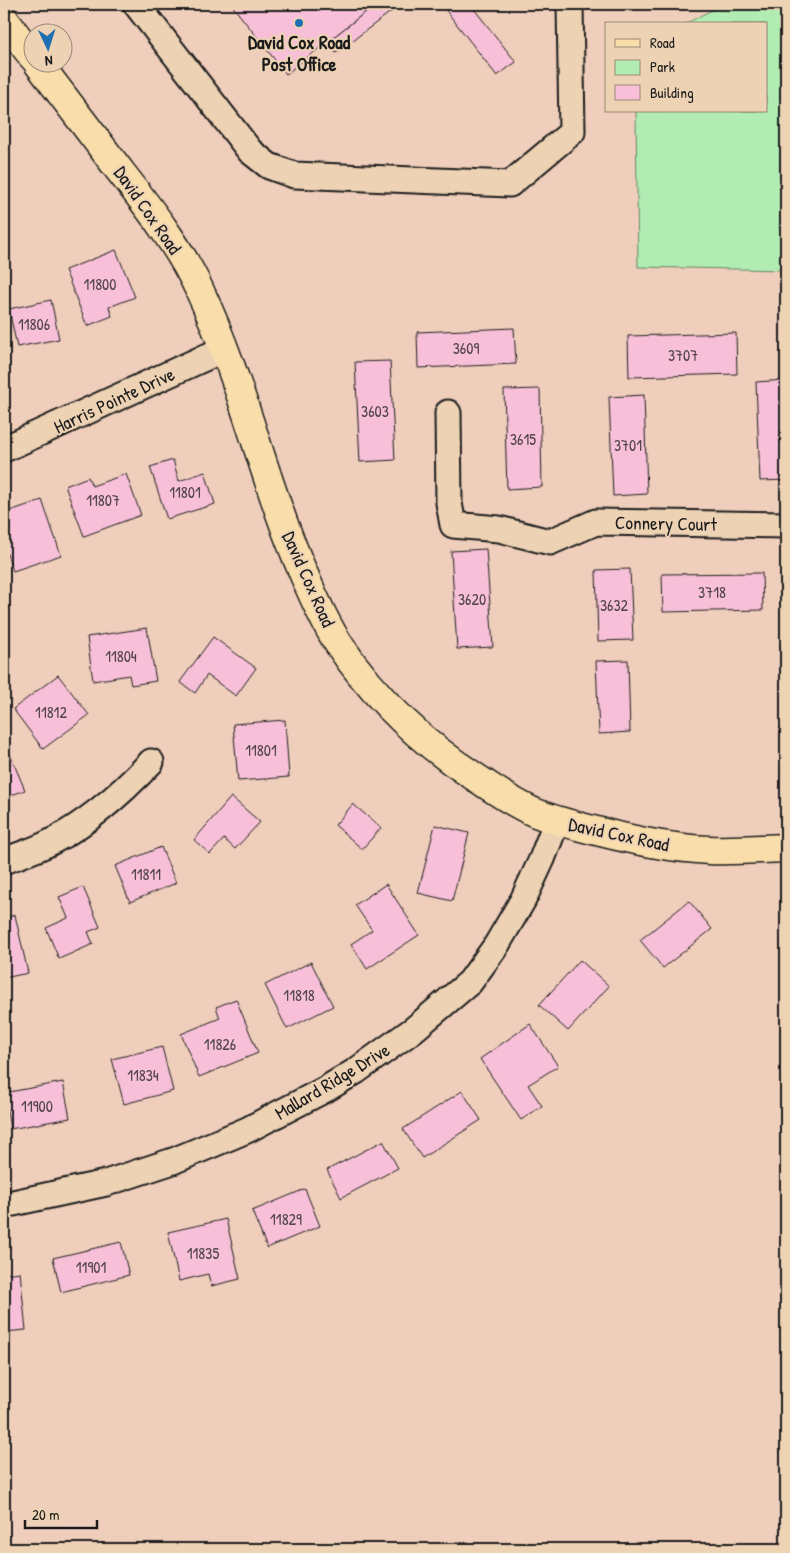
<svg xmlns="http://www.w3.org/2000/svg" width="790" height="1553" font-family="'Patrick Hand',sans-serif">
  <style>
    .green { fill: #b1edb2; stroke: #668467 }
    .building { fill: #f7c0d8; stroke: #1c1c1c }
    .lines { fill: none; stroke-linecap: round; stroke-linejoin: round }
    .minor-casing { stroke: #1c1c1c; stroke-width: 29 }
    .major-casing { stroke: #1c1c1c; stroke-width: 31 }
    .minor { stroke: #edd2b4; stroke-width: 25 }
    .major { stroke: #f9ddab; stroke-width: 28 }
    .poi-dot { fill: #1f6fb2; stroke: #edd2b4; stroke-width: 2 }
    .labels { text-anchor: middle; stroke-width: 4; stroke-linejoin: round; paint-order: stroke }
    .number-label { font-size: 16px; fill: #53454b }
    .poi-label { font-size: 19px; font-weight: bold; fill: #1c1c1c; stroke: #edd2b4 }
    .street-label { font-size: 19px; fill: #1c1c1c; stroke: #edd2b4 }
  </style>
  <rect width="100%" height="100%" fill="#efcebb"/>
  <filter id="ink" filterUnits="userSpaceOnUse"><feTurbulence type="fractalNoise" baseFrequency=".02" numOctaves="2"/><feDisplacementMap in="SourceGraphic" scale="10" xChannelSelector="R" yChannelSelector="G"/><feConvolveMatrix kernelMatrix="1 2 1 2 8 2 1 2 1" color-interpolation-filters="sRGB"/></filter>
  <g filter="url(#ink)">
    <path class="green" d="M723,4h63v266l-148,-3 -2,-156h130v-87h-81z"/>
    <g class="building">
      <path d="M231,4h145l-90,70z"/>
      <path d="M376,4h25l-65,49 -9,-11z"/>
      <path d="M441,4h29l46,58 -19,14z"/>
      <path d="M116,250l19,47 -26,10 3,9 -25,10 -22,-56z"/>
      <path d="M51,300l8,39 -42,8 -8,-38z"/>
      <path d="M514,328l2,36 -98,4 -1,-36z"/>
      <path d="M736,333l1,41 -108,3 -1,-41z"/>
      <path d="M390,361l5,99 -35,2 -5,-100z"/>
      <path d="M786,380v100l-26,1 -4,-99z"/>
      <path d="M540,389l2,98 -35,2 -3,-99z"/>
      <path d="M644,395l3,99 -34,2 -4,-99z"/>
      <path d="M173,460l6,21 26,-9 10,32 -48,15 -17,-52z"/>
      <path d="M126,474l15,41 -57,21 -19,-50 23,-9 4,9z"/>
      <path d="M42,500l19,55 -48,16 -9,-25v-33z"/>
      <path d="M486,549l7,98 -36,2 -6,-98z"/>
      <path d="M630,569l3,71 -35,1 -2,-71z"/>
      <path d="M762,573l1,37 -100,2 -1,-38z"/>
      <path d="M147,628l9,53 -25,4 -2,-10 -36,6 -6,-44z"/>
      <path d="M213,637l43,31 -20,28 -29,-21 -12,18 -15,-11z"/>
      <path d="M628,660l2,72 -31,2 -3,-73z"/>
      <path d="M58,675l31,40 -46,34 -30,-40z"/>
      <path d="M285,720l4,57 -51,4 -5,-57z"/>
      <path d="M6,745l19,45 -21,8v-52z"/>
      <path d="M231,797l29,25 -25,27 -11,-10 -14,15 -16,-14z"/>
      <path d="M353,804l28,24 -19,21 -27,-24z"/>
      <path d="M435,825l34,8 -17,68 -34,-8z"/>
      <path d="M161,847l15,36 -46,19 -15,-36z"/>
      <path d="M386,884l33,51 -52,34 -16,-25 21,-14 -17,-25z"/>
      <path d="M83,887l17,40 -12,5 5,12 -34,15 -13,-31 22,-10 -9,-21z"/>
      <path d="M689,901l23,28 -49,39 -23,-28z"/>
      <path d="M15,915l13,58 -24,5v-60z"/>
      <path d="M580,960l29,26 -41,45 -29,-26z"/>
      <path d="M311,962l22,44 -46,23 -22,-44z"/>
      <path d="M236,999l22,54 -59,24 -18,-43 39,-16 -4,-11z"/>
      <path d="M530,1024l28,42 -30,19 14,21 -21,14 -41,-61z"/>
      <path d="M162,1047l11,44 -49,13 -12,-45z"/>
      <path d="M63,1082l7,36 -60,11 -6,-36z"/>
      <path d="M462,1091l19,29 -59,38 -19,-29z"/>
      <path d="M383,1141l15,27 -57,30 -14,-28z"/>
      <path d="M305,1189l15,37 -53,22 -15,-37z"/>
      <path d="M226,1219l14,60 -29,7 -3,-12 -29,7 -11,-49z"/>
      <path d="M121,1242l8,33 -68,17 -8,-34z"/>
      <path d="M20,1272l6,58 -21,2 -1,-58z"/>
    </g>
    <g class="lines">
      <g class="minor-casing">
        <g id="minor">
          <path d="M136,4l114,147 19,15 25,9 216,9 62,-52 -2,-128"/>
          <path d="M448,413l1,90 4,22 46,4 51,13 46,-20 190,3"/>
          <path d="M4,449l220,-100"/>
          <path d="M4,861c15,-6 32,-11 47,-19 38,-20 71,-49 100,-80"/>
          <path d="M4,1205l102,-22 67,-22 74,-31 79,-41 30,-18 57,-41 57,-48 26,-36 27,-46 19,-41 15,-39"/>
        </g>
      </g>
      <g class="major-casing">
        <g id="major">
          <path d="M4,19l28,37"/>
          <path d="M37,62c28,37 56,73 83,109 29,37 59,75 79,118 44,93 65,195 106,288 9,21 23,51 35,69 36,53 81,96 135,131 20,13 39,27 61,36 15,6 30,10 45,14 42,11 85,21 128,23 26,1 52,-1 77,-2"/>
        </g>
      </g>
      <use href="#minor" class="minor"/>
      <use href="#major" class="major"/>
    </g>
  </g>
  <circle class="poi-dot" cx="299" cy="23" r="5"/>
  <g class="labels">
    <g class="number-label">
      <text x="100" y="290">11800</text>
      <text x="34" y="330">11806</text>
      <text x="466" y="354">3609</text>
      <text x="683" y="361">3707</text>
      <text x="375" y="417">3603</text>
      <text x="523" y="445">3615</text>
      <text x="628" y="451">3701</text>
      <text x="185" y="498">11801</text>
      <text x="103" y="506">11807</text>
      <text x="712" y="598">3718</text>
      <text x="472" y="605">3620</text>
      <text x="614" y="611">3632</text>
      <text x="121" y="662">11804</text>
      <text x="51" y="718">11812</text>
      <text x="261" y="756">11801</text>
      <text x="146" y="880">11811</text>
      <text x="299" y="1001">11818</text>
      <text x="220" y="1050">11826</text>
      <text x="143" y="1081">11834</text>
      <text x="37" y="1112">11900</text>
      <text x="286" y="1225">11829</text>
      <text x="203" y="1259">11835</text>
      <text x="91" y="1273">11901</text>
    </g>
    <g class="poi-label">
      <text x="299" y="49">David Cox Road<tspan x="299" dy="22">Post Office</tspan></text>
    </g>
    <g class="street-label">
      <text transform="translate(148 210) rotate(55)" y="7">David Cox Road</text>
      <text transform="translate(114 400) rotate(-25)" y="7">Harris Pointe Drive</text>
      <text transform="translate(666 523) rotate(1)" y="7">Connery Court</text>
      <text transform="translate(309 579) rotate(66)" y="7">David Cox Road</text>
      <text transform="translate(619 834) rotate(12)" y="7">David Cox Road</text>
      <text transform="translate(332 1081) rotate(-31)" y="7">Mallard Ridge Drive</text>
    </g>
  </g>
  <rect width="790" height="1553" fill="none" stroke="#edd2b4" stroke-width="20"/>
  <rect x="10" y="10" width="770" height="1533" fill="none" stroke="#1c1c1c" stroke-width="2" filter="url(#ink)"/>
  <rect x="605" y="22" width="162" height="90" fill="#edd2b4" stroke="#998977"/>
  <rect x="615" y="39" width="25" height="8" fill="#f9ddab" stroke="#998977"/>
  <text x="650" y="48" font-size="15" fill="#1c1c1c">Road</text>
  <rect x="615" y="60" width="25" height="15" fill="#b1edb2" stroke="#998977"/>
  <text x="650" y="72" font-size="15" fill="#1c1c1c">Park</text>
  <rect x="615" y="85" width="25" height="15" fill="#f7c0d8" stroke="#998977"/>
  <text x="650" y="98" font-size="15" fill="#1c1c1c">Building</text>
  <g transform="translate(48 48) rotate(176)"><circle r="24" fill="#edd2b4" stroke="#998977"/>
  <path d="M0-4L9 19L0 12L-9 19Z" fill="#1f6fb2"/>
  <text y="-8" font-size="14" font-weight="bold" text-anchor="middle" fill="#1c1c1c">N</text>
  </g>
  <path d="M25 1520v8h72v-8" fill="none" stroke="#1c1c1c" stroke-width="2.5"/>
  <text x="32" y="1520" font-size="15" fill="#1c1c1c" stroke="#edd2b4" stroke-width="4" paint-order="stroke">20 m</text>
</svg>
